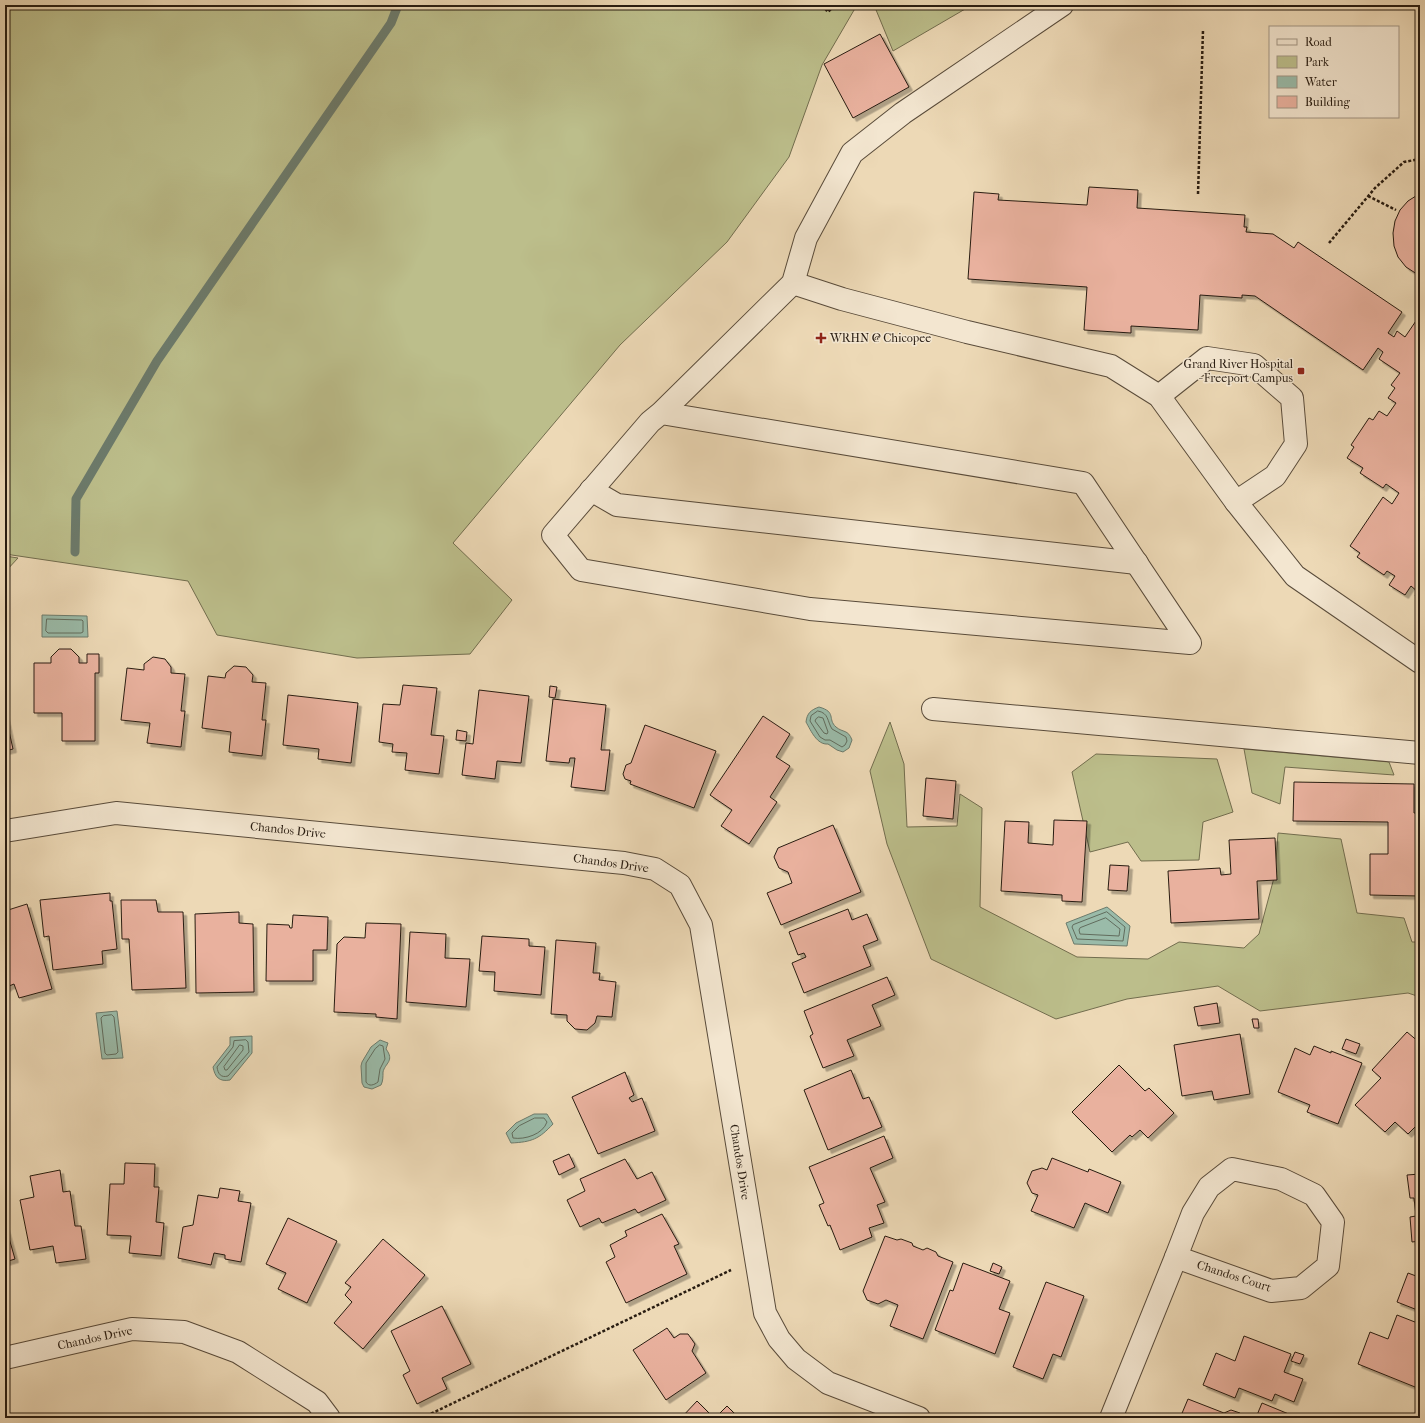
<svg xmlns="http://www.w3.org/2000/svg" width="1425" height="1423" font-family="'IM FELL French Canon',serif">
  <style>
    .green { fill: #bcbe8b; stroke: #726d4e }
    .water { fill: #9abba9; stroke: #6c7b6c }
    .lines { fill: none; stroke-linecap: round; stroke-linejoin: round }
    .shore { stroke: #616c5d; stroke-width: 1 }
    .stream { stroke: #6c7b6c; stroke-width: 9 }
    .building { fill: #e9b19e; stroke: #281c11; filter: url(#shadow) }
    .minor-casing { stroke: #594b3a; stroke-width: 24 }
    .path { stroke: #281c11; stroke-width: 2.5; stroke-dasharray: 3 2; stroke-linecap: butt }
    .minor { stroke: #f3e6d0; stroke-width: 22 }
    .poi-dot { fill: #8f2418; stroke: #f3e6d0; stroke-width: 1.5 }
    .labels { text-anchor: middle; stroke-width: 3; stroke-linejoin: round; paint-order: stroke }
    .poi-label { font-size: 12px; fill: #281c11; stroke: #f3e6d0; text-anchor: start }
    .street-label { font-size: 12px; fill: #281c11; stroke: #f3e6d0 }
  </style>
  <defs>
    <filter id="shadow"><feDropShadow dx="3.5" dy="3.5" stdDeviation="0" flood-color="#0004"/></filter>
  </defs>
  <rect width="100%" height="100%" fill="#edd9b6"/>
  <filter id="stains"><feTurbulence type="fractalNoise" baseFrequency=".005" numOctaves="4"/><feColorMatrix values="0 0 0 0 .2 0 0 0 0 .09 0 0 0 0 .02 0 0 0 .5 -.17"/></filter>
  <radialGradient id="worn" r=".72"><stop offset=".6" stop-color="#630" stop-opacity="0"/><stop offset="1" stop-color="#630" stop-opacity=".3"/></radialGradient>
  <g class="green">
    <path d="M5,5h852l-35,60 -33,92 -62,85 -107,103 -167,198 59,57 -42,54 -113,4 -140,-23 -29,-54 -183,-27z"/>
    <path d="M874,5h98l-79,46z"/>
    <path d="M5,556l13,2 -13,14z"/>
    <path d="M890,722l14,42 3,63 50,-1 3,-32 22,14 -2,99 97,50 71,2 31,-17 65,6 15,-14 16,-60 3,-41 63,6 16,74 47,5 8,24h8v55l-12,-4 -148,18 -42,-25 -91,13 -71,20 -125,-60 -44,-115 -17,-73z"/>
    <path d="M1244,749l145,13 5,13 -109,-8 -5,37 -28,-11z"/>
    <path d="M1096,754l121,5 16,53 -30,10 -4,38 -58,1 -13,-19 -38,10 -18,-80z"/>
  </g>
  <g class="water">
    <path d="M42,615l45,1 1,21h-46z"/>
    <path d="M819,707c18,5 8,12 17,20 7,6 12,2 16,13l-3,8 -6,4 -6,-2 -9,-6c-11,1 -17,-13 -22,-22 1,-9 5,-12 13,-15z"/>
    <path d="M1107,907l23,19 -3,20 -53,-2 -8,-21z"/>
    <path d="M117,1011l6,47 -21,1 -6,-46z"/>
    <path d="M252,1036v17l-22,27c-11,2 -15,-3 -17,-13l17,-22v-8z"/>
    <path d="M380,1040l8,3 -2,6c9,12 -1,14 -3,23 0,5 0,9 -2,13l-9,4 -8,-2 -2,-4 -1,-17 1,-4 9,-15z"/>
    <path d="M534,1114h13l6,10c-14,15 -21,18 -42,19l-5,-10 10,-10z"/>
  </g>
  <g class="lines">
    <g class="shore">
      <path d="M47,619l35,1 1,1v11l-2,1h-33l-2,-2z"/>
      <path d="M818,711c11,2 9,10 14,18l14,8 1,4 -2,4 -3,2 -12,-7h-5l-5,-3 -10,-16 1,-5z"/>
      <path d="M819,717l4,1 5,14 -1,2 -3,-1 -9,-12 1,-2z"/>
      <path d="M1107,912l18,15 -2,14 -46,-2 -5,-12 1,-2z"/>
      <path d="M1106,918l14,11 -1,7 -39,-2 -1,-4 1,-2z"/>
      <path d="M112,1015l2,2 4,35 -2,2 -9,1 -2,-2 -4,-35 2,-2z"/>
      <path d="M246,1040l2,2 1,10 -21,24c-7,2 -10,-2 -11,-9l16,-20 1,-6z"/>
      <path d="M240,1045l3,1v4l-16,20h-2l-1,-3z"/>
      <path d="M380,1045l3,1 2,13 -5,10 -2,13c-4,3 -9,5 -12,0v-19l9,-14z"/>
      <path d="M535,1118h9l3,4c-4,12 -22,18 -34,16l-1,-5 7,-7z"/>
    </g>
    <path class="stream" d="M75,552l1,-53 81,-138 234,-338 7,-18"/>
  </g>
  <g class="building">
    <path d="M880,34l29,53 -56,31 -29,-54z"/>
    <path d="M1089,187l49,3 -1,18 108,7 -1,12h3l-1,5 27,2 21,14 4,-6 104,70 -14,21 6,4 3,-6 8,6 15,-22v26l-3,4 3,2v253l-5,-4 3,-4 -7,-6 -6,9 -16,-10 6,-9 -8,-5 -3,4 -27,-18 3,-4 -10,-7 33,-49 9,7 7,-11 -13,-9 -3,4 -23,-15 3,-5 -16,-10 7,-11 -3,-2 18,-27 4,2 6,-9 8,5 9,-13 -8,-5 7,-10 -4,-3 9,-12 -21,-14 4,-7 -5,-4 -15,22 -108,-74 -13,-1v3l-42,-3 -2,35 -67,-4v7l-47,-3 3,-43 -119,-8 6,-87 25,2 -1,6 89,5z"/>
    <path d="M1419,194h1v82l-14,-9 -8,-10 -4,-11 -1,-13 2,-12 5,-11 8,-9z"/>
    <path d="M59,649h12l8,8v6h8v-9h12v19h-4v68h-33v-28h-28v-50h17v-6z"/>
    <path d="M153,657l12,2 6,8v6l14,1 -4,37h4l-4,36 -34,-4 3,-20 -29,-3 6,-52 17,2v-6z"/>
    <path d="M234,666l12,1 7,8 -1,7 14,1 -4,37h4l-4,36 -33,-4 2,-20 -29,-4 6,-52 17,2 1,-5z"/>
    <path d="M403,685l34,3 -6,47 13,1 -5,38 -34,-4 2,-17 -15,-1 1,-8 -14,-2 4,-38 17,1z"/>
    <path d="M550,686l7,1 -2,11 -6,-1z"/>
    <path d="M479,690l50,6 -8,67 -24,-2 -2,18 -33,-4 4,-32 7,1z"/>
    <path d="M288,695l70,8 -7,60 -33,-4 1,-10 -36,-4z"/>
    <path d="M553,699l53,6 -5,45h9l-5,41 -34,-4 4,-29h-5l-1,5 -23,-2z"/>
    <path d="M5,713l8,36 -8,2z"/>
    <path d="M763,716l27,18 -14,23 14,9 -20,31 7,5 -28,42 -28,-18 11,-16 -22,-15z"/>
    <path d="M645,725l71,26 -22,57 -64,-24 1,-3 -6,-2 -2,-5 3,-9 5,-2z"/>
    <path d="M457,730l10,2 -1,9 -10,-1z"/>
    <path d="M926,778l30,3 -3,38 -30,-3z"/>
    <path d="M1294,782l120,2v29h6v83l-50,-1v-41h18v-32l-95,-1z"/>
    <path d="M1054,820l33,1 -5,81 -20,-1v-6l-61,-4 4,-70 24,1 -1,21 25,2z"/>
    <path d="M833,825l28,67 -80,33 -14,-32 25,-10 -4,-11 -9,-4 -5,-11 4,-9z"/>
    <path d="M1275,838l2,42 -20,1 2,38 -88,4 -3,-52 52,-3 1,7 10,-1 -2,-34z"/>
    <path d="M1110,865l19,1 -2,25 -19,-1z"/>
    <path d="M110,893v8h2l5,48 -15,2 1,13 -50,6 -4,-34 -5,1 -4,-37z"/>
    <path d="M121,900h35l2,12h25l3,76 -54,2 -3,-51h-7z"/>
    <path d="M27,904l25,85 -33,9 -5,-14 -5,2 -4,4v-79z"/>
    <path d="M848,909l4,11 15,-6 11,26 -15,6 8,20 -67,27 -12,-30 14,-6 -2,-4 -6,2 -9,-23z"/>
    <path d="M239,912v11l14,1 1,68 -58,1 -1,-79z"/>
    <path d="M293,915l35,2 -1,33h-14v31h-47l1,-57 22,1 1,3h2z"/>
    <path d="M366,923l35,1 -4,95 -21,-2v-3l-42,-2 3,-68 7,-7 21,1z"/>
    <path d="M410,932l36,2 -1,24 25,1 -4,48 -60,-5z"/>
    <path d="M482,936l47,3v7l16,1 -4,48 -47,-4 1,-19 -16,-1z"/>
    <path d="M556,940l40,3 -3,30h7l-1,7 17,2 -4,35 -15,-1 -2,7 -8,7 -12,-1 -8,-8v-6l-16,-1z"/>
    <path d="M887,977l8,18 -23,10 9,21 -34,14 7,16 -31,12 -13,-32 3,-2 -9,-23z"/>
    <path d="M1217,1003l3,20 -22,3 -4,-19z"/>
    <path d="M1252,1019h6l1,9h-5z"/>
    <path d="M1407,1032l13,11v89l-5,-5 -7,7 -13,-12 -10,10 -30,-27 26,-27 -9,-8z"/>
    <path d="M1240,1034l10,60 -36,6 -2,-9 -30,5 -8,-51z"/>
    <path d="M1346,1039l14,5 -4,10 -14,-5z"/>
    <path d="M1314,1046l17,7v-2l31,12 -24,61 -31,-12 3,-7 -32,-13 17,-44 15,7z"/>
    <path d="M1119,1065l26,26 4,-3 25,25 -26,25 -8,-8 -8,7 -2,-2 -18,17 -40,-40z"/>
    <path d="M851,1070l12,29 6,-2 13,30 -54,23 -24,-60z"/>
    <path d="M625,1072l9,23 -5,3 3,4 10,-4 13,33 -57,23 -26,-57z"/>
    <path d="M884,1136l9,22 -23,10 15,34 -8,3 7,18 -15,5 3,9 -32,13 -10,-25 -2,1 -9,-21 5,-2 -15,-36z"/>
    <path d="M569,1154l6,13 -16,8 -6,-14z"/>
    <path d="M1052,1158l36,14 1,-3 32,13 -13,31 -23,-10 -11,25 -43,-17 7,-16 -6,-2 -5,-10 5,-12 10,-3 5,2z"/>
    <path d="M625,1159l12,20 15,-7 14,28 -28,13 -3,-4 -33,14 -3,-5 -19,9 -13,-27 18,-9 -5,-12z"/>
    <path d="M125,1163l30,1 -1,23h5l-3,35 8,1 -3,33 -32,-3 2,-17 -24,-1 3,-51h14z"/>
    <path d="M60,1170l3,22 7,-1 5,35h6l5,33 -30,4 -3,-17 -23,4 -10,-50 14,-3 -4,-21z"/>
    <path d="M1420,1174v67l-8,1 -2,-25 6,-1 -2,-18h-4l-3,-23z"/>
    <path d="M220,1188l20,3 -2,10 13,2 -10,59 -16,-3v-4l-11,-2 -3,12 -33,-7 5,-31 10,-2 5,-30 20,3z"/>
    <path d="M662,1214l17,30 -5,2 13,28 -61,29 -20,-41 9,-5 -5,-12 17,-9 -2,-5z"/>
    <path d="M288,1218l49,23 -30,62 -29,-14 8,-16 -20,-9z"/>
    <path d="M5,1224l10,35 -10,3z"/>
    <path d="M885,1236l12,4 4,-1 11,4 1,3 10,4 4,-2 9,4 2,4 15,6 -30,77 -33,-13 8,-21 -12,-5 -8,4 -11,-4 -4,-9z"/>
    <path d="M383,1239l42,36 -62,74 -29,-26 18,-21 -7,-7 6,-8 -6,-4z"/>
    <path d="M963,1263l47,18 -11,28 11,4 -15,41 -60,-24 15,-40 3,1z"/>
    <path d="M993,1263l9,4 -3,7 -9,-3z"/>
    <path d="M1420,1266v45l-23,-9 11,-29 8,3z"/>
    <path d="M1046,1282l38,14 -23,61 -8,-3 -10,25 -30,-12z"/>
    <path d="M442,1306l29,58 -29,14 5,11 -30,15 -14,-29 7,-4 -19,-40z"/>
    <path d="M1397,1315l23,9v65l-62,-25 12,-32 18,7z"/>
    <path d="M667,1328l7,10 6,-4h8l7,10 -3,7 14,22 -40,27 -33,-50z"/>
    <path d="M1244,1336l47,18 -7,18 19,7 -9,23 -19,-8 -3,7 -33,-13 -4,10 -32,-13 13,-32 19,8z"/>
    <path d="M1295,1352l9,3 -4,9 -9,-3z"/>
    <path d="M1188,1399l36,14 7,-3 9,3 2,5h-62z"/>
    <path d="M697,1401l17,17h-33z"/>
    <path d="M1262,1403l34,14v1h-32l-7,-3z"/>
    <path d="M727,1406l12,12h-24z"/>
  </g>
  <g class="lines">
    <g class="minor-casing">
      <g id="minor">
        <path d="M793,283l49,16 125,33 144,34 48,30 77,106 59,74 125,86"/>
        <path d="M1159,396l48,-38 47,7 38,33 4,46 -21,32 -39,26"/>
        <path d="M661,413l422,70 107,160 -380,-34 -229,-39 -28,-35 97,-113 11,-9 132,-130 13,-45 46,-85 51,-40 159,-108"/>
        <path d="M591,490l26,15 520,58"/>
        <path d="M933,709l487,44"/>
        <path d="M5,831l111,-18 508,50 31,6 25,16 21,40 64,388 14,26 17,20 32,24 91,35"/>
        <path d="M1232,1169l49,10 33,16 19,27 -5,44 -27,22 -30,3 -95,-34 17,-44 16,-26z"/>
        <path d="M5,1358l127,-29 52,3 54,20 79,50 12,16"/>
        <path d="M1111,1418l65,-161"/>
      </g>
    </g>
    <g class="path">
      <path d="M822,5l6,7 7,-7"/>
      <path d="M1198,194l5,-164"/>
      <path d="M1368,196l28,14"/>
      <path d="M1329,243l46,-55 29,-26 16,-3"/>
      <path d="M422,1418l309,-148"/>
    </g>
    <use href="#minor" class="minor"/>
  </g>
  <g class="poi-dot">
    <path d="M819 332h4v4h4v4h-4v4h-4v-4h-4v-4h4z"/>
    <rect x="1297" y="367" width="8" height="8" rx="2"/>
  </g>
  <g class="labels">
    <g class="poi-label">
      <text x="830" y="342">WRHN @ Chicopee</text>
      <text x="1293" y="368" text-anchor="end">Grand River Hospital<tspan x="1293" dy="14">- Freeport Campus</tspan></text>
    </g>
    <g class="street-label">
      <text transform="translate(288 830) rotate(6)" y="4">Chandos Drive</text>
      <text transform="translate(611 863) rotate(8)" y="4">Chandos Drive</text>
      <text transform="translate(740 1162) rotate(81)" y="4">Chandos Drive</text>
      <text transform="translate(1234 1276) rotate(18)" y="4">Chandos Court</text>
      <text transform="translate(95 1338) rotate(-12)" y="4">Chandos Drive</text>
    </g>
  </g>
  <rect width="1425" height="1423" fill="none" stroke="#edd9b6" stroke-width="20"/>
  <rect x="6" y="6" width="1413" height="1411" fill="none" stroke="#281c11" stroke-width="2"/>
  <rect x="10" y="10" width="1405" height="1403" fill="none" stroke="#281c11"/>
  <rect x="1269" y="26" width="130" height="92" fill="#f3e6d0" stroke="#a29584"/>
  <rect x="1277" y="39" width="20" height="6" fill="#f3e6d0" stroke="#a29584"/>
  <text x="1305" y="46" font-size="12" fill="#281c11">Road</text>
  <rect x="1277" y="56" width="20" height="12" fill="#bcbe8b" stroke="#a29584"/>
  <text x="1305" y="66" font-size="12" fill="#281c11">Park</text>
  <rect x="1277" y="76" width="20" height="12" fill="#9abba9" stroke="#a29584"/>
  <text x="1305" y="86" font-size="12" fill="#281c11">Water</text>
  <rect x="1277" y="96" width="20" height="12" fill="#e9b19e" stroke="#a29584"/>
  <text x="1305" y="106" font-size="12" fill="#281c11">Building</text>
  <rect width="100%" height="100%" filter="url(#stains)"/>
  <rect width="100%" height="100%" fill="url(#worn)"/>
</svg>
